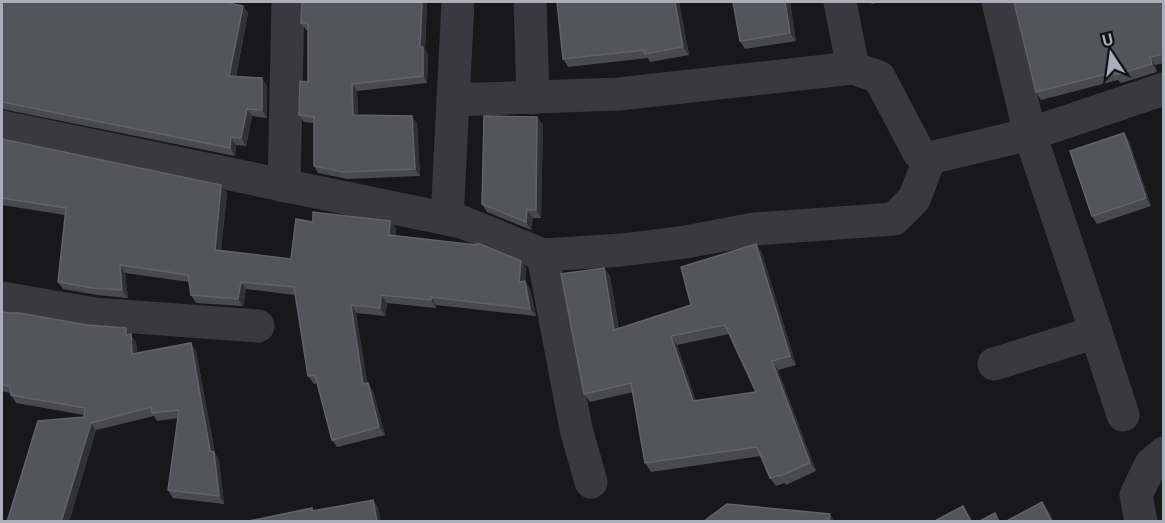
<svg xmlns="http://www.w3.org/2000/svg" width="1165" height="523" font-family="Roboto,sans-serif">
  <style>
    .lines { fill: none; stroke-linecap: round; stroke-linejoin: round }
    .minor { stroke: #39393f; stroke-width: 33 }
    .wall { fill: #494a4f; fill-rule: evenodd }
    .shaded-wall { fill: #313235 }
    .building { fill: #54555b; stroke: #61636a; stroke-width: 1.5; fill-rule: evenodd }
  </style>
  <rect width="100%" height="100%" fill="#18181a"/>
  <g class="lines">
    <g class="minor">
      <path d="M530,2l3,96"/>
      <path d="M840,2l13,66"/>
      <path d="M453,100l166,-6 234,-26 26,9 40,76 11,5 100,-24 134,-45"/>
      <path d="M2,127l460,95 81,33 79,-5 64,-8 68,-13 140,-10 20,-20 16,-41"/>
      <path d="M284,186l4,-184"/>
      <path d="M447,219l11,-217"/>
      <path d="M543,255l33,174 15,53"/>
      <path d="M2,298l93,16 163,12"/>
      <path d="M1096,332l27,83"/>
      <path d="M994,364l102,-32 -66,-198 -32,-132"/>
      <path d="M1141,522l-5,-27 15,-31 13,-11"/>
    </g>
  </g>
  <g class="wall">
    <path d="M2,2l241,4 5,7 -12,64 31,9v32l-15,-2 -6,30 -10,-1 -1,11 -233,-47z"/>
    <path d="M302,2h125l-2,48 3,4 -1,29 -70,8 1,24 59,8 3,53 -72,3 -30,-6 -4,-7v-43l-10,-1 -5,-7 9,-33v-52h-2l-5,-7z"/>
    <path d="M555,2h124l10,53 -39,7 -2,-4 -80,9 -5,-8 -6,-57z"/>
    <path d="M790,2l6,39 -51,8 -5,-8z"/>
    <path d="M870,2h11l-9,2z"/>
    <path d="M1164,2v61l-9,2 2,7 -36,11 -3,-3 -77,20 -5,-8z"/>
    <path d="M537,117l6,8 -2,93h-8l-2,12 -44,-18 -5,-8z"/>
    <path d="M1124,133l5,8 22,65 -54,18 -5,-8z"/>
    <path d="M2,139l225,54 -6,57 70,9 22,-37 77,-1 6,8 -1,7 126,25 5,8 -1,12 5,8 6,27 -100,-11v3l-49,-5 -2,13 -29,-3 11,70 6,8 12,44 -48,12 -5,-7 -15,-57 -3,1 -6,-8 -13,-81 -49,-6 -3,17 -47,-3 -5,-8 -2,-13 -64,-9 3,25 -31,-3 -34,-6 -5,-7 7,-67 -63,-10z"/>
    <path d="M756,244l6,9 34,112 -18,5 38,101 -30,14 -1,-2 -9,3 -6,-8 -9,-22 -110,16 -6,-9 -12,-71 -43,10 -6,-8 20,-126 6,8 9,53 72,-24zM729,334l27,58 -60,9 -19,-56z"/>
    <path d="M2,312l85,13 39,3 10,14 1,11 59,-2 19,102 4,7 5,44 -51,-6 -5,-8 10,-72 -21,3 -3,-5 -58,14 -27,92h-62l77,-105v-2l-68,-12 -5,-8 -1,-2 -8,-2z"/>
  </g>
  <g class="shaded-wall">
    <path d="M422,2h5l-2,48 3,4 -1,29 -4,-7 -3,-29z"/>
    <path d="M675,2h4l10,53 -6,-8z"/>
    <path d="M785,2h5l6,39 -6,-8z"/>
    <path d="M243,6l5,7 -14,71 -5,-8z"/>
    <path d="M1150,57l5,8 2,7 -5,-8z"/>
    <path d="M262,78l5,8v32l-5,-8z"/>
    <path d="M352,84l5,7 1,31 -5,-7z"/>
    <path d="M247,109l5,7 -6,30 -5,-8z"/>
    <path d="M412,116l5,7 3,53 -5,-7z"/>
    <path d="M537,117l6,8 -2,93 -5,-8z"/>
    <path d="M1124,133l5,8 22,65 -5,-8z"/>
    <path d="M231,137l5,8 -1,11 -5,-8z"/>
    <path d="M221,185l6,8 -7,64 -5,-7z"/>
    <path d="M527,210l6,8 -2,12 -5,-8z"/>
    <path d="M390,221l6,8 -2,14 -5,-8z"/>
    <path d="M756,244l6,9 34,112 -6,-9z"/>
    <path d="M521,261l5,8 -1,12 5,8 6,27 -6,-7 -11,-27z"/>
    <path d="M120,265l5,8 3,25 -6,-8z"/>
    <path d="M604,268l6,8 10,62 -6,-8z"/>
    <path d="M241,282l5,7 -3,17 -5,-7z"/>
    <path d="M381,295l6,8 -2,13 -5,-8z"/>
    <path d="M431,297l5,8v3l-5,-8z"/>
    <path d="M351,305l5,8 13,79 -6,-8z"/>
    <path d="M126,328l10,14 2,19 -6,-7 -6,-19z"/>
    <path d="M671,336l6,9 22,65 -6,-9z"/>
    <path d="M191,343l5,8 19,102 4,7 5,44 -5,-8z"/>
    <path d="M772,361l6,9 38,101 -6,-8z"/>
    <path d="M368,383l5,8 12,44 -6,-8z"/>
    <path d="M91,423l5,7 -27,92h-8z"/>
    <path d="M373,500l5,7 3,15h-4z"/>
    <path d="M1042,502l7,10 5,10h-2z"/>
    <path d="M963,506l7,10 3,6h-2z"/>
    <path d="M830,514l5,8h-6z"/>
  </g>
  <g class="building">
    <path d="M2,2h222l19,4 -14,70 33,2v32l-15,-1 -6,29 -10,-1 -1,11 -228,-46z"/>
    <path d="M302,2h120l-2,45h3v29l-71,8 1,31 59,1 3,53 -72,3 -29,-6v-49l-15,-2 1,-34 8,1v-59h-7z"/>
    <path d="M557,2h118l8,45 -38,7 -1,-4 -81,9z"/>
    <path d="M733,2h52l5,31 -50,8z"/>
    <path d="M1014,2h150v52l-14,3 2,7 -37,11 -1,-3 -78,20z"/>
    <path d="M484,116l53,1 -1,93h-9l-1,12 -44,-18z"/>
    <path d="M1124,133l22,65 -54,18 -22,-65z"/>
    <path d="M2,139l219,46 -6,65 76,9 5,-40 17,3v-10l77,9 -1,14 87,10v-1h4l41,17 -2,21 6,-1 5,28 -99,-12v3l-50,-5 -1,13 -29,-3 12,79 5,-1 11,44 -47,13 -17,-65 -7,1 -14,-89 -53,-5 -3,17 -47,-4 -3,-20 -68,-10 2,25 -30,-2 -34,-6 8,-74 -64,-10z"/>
    <path d="M756,244l34,112 -18,5 38,102 -30,13 -1,-1 -9,3 -13,-31 -112,16 -14,-80 -47,11 -23,-120 43,-6 10,62 77,-25 -10,-38zM725,325l31,67 -63,9 -22,-65z"/>
    <path d="M2,312l8,1h9l68,12 39,3v7l5,-1 1,20 59,-11 19,108 4,1 5,44 -51,-6 11,-80 -27,3 -1,-6 -60,16 -30,99h-54l31,-101 46,-4 1,-9 -74,-13 -1,-9 -8,-1z"/>
    <path d="M373,500l4,22h-133l68,-14v3z"/>
    <path d="M1042,502l10,20h-47z"/>
    <path d="M727,504l103,10 -1,8h-126z"/>
    <path d="M963,506l8,16h-38z"/>
    <path d="M995,513l4,9h-21z"/>
  </g>
  <rect width="1165" height="523" fill="none" stroke="#aaaeba" stroke-width="6"/>
  <g transform="translate(1111 54) rotate(347)" stroke="#131315" stroke-width="4.5" paint-order="stroke">
  <path d="M0-4.5L10 22L0 15L-10 22Z" fill="#aaaeba"/>
  <text y="-9" font-size="16" font-weight="bold" text-anchor="middle" fill="#aaaeba">U</text>
  </g>
</svg>
